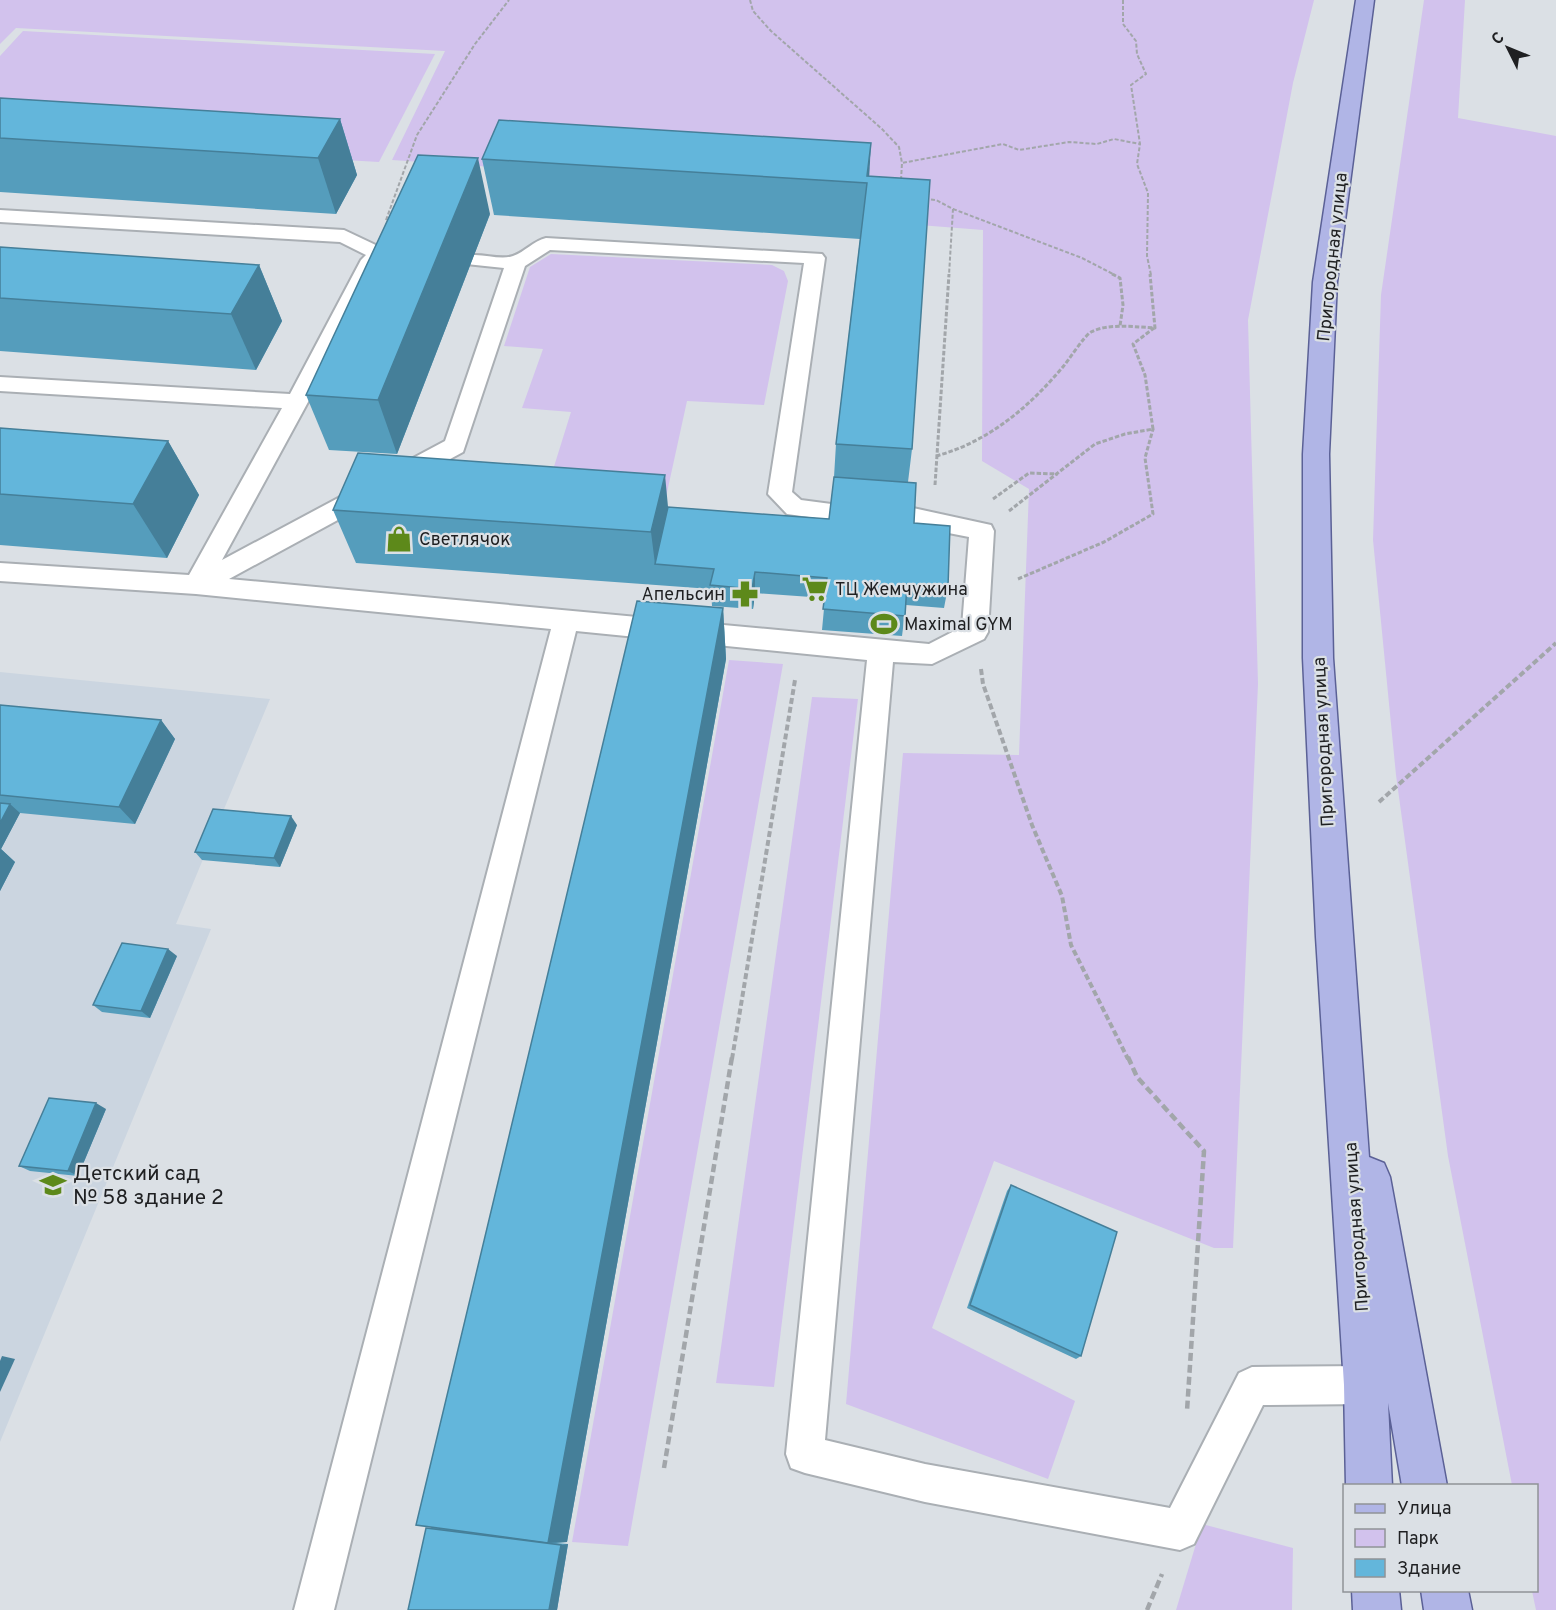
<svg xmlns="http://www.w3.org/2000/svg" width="1556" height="1610" font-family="Overpass,sans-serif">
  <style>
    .built { fill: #cbd5e0 }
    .green { fill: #d2c2ed }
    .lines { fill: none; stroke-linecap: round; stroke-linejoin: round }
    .lane-casing { stroke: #aaafb4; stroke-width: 4 }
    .primary-casing { stroke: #5b6196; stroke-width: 3 }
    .path-far3 { stroke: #a2a6aa; stroke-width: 2; stroke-dasharray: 4 2; stroke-linecap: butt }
    .path-far2 { stroke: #a2a6aa; stroke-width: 3; stroke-dasharray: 4.5 2; stroke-linecap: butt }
    .path-far1 { stroke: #a2a6aa; stroke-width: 4; stroke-dasharray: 6 3; stroke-linecap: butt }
    .path { stroke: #a2a6aa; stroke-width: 4.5; stroke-dasharray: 8 4; stroke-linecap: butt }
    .lane { fill: #fff; fill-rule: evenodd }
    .primary { fill: #b0b5e6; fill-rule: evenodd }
    .wall { fill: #559dbc }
    .shaded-wall { fill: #457f99 }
    .building { fill: #63b6db; stroke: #457f99; stroke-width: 1.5 }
    .labels { text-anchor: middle; stroke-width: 4.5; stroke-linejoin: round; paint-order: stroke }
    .street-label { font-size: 18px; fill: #1f2022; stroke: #dbe0e5 }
    .poi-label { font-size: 18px; fill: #1f2022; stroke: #dbe0e5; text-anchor: start }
    .near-poi-label { font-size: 21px; fill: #1f2022; stroke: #dbe0e5; text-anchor: start }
  </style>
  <rect width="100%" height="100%" fill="#dbe0e5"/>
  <path class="built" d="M0,672l270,27 -94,225 35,5 -211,513z"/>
  <g class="green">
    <path d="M0,0h1314l-21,83 -45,237 10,364 -25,564h-19l-220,-87 -62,167 143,73 -27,78 -202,-75 57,-651 116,2 10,-266 -47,-28 1,-231 -102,-8 3,-28 -492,-34 53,-109 -429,-23 -16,16z"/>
    <path d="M1424,0h41l-7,118 98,18v1474h-20l-4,-19 4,-1v-104l-24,-1 -64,-329 -52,-381 -23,-235 8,-245z"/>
    <path d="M23,31l412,23 -56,108 -379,-22v-84z"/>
    <path d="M551,254l221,11 12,6 4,10 -24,124 -77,-4 -21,96 -119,-8 24,-77 -49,-4 21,-59 -39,-3 26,-79z"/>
    <path d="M729,660l54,4 -155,882 -56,-4z"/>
    <path d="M812,697l46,2 -84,688 -58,-4z"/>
    <path d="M1202,1524l91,24 -1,62h-116z"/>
  </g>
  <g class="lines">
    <g class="lane-casing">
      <path id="lane" d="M0,210l344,20 38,18 3,4 -6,5 2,3 -73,142 -86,158 223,-119 59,-173 -38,-4 -3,-4 3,-4c15,-4 33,5 47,0 12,-4 20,-15 33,-18l276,16 3,4 -33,234 9,8 38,5 4,6 -4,6 -8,3 -44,-6 -19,-20 36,-231 -254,-13 -25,16 -62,186 -234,127 700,65 33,-17 7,-90 -56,-11 -9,-3 -3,-6 3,-6 9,-3 78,17 3,6 -6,101 -4,7 -52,25 -39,-2 -68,778 100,24 245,44 69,-135 13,-6 114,-1 13,6 6,13 -6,13 -13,6 -103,1 -69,139 -14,6 -255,-48 -120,-29 -14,-5 -5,-14 81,-794 -291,-29 -242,979h-40l257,-981 -355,-35 -196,-13v-18l189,12 93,-167 -282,-17v-14l290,17 71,-134 5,-5 -26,-13 -340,-20z"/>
    </g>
    <g class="primary-casing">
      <g id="primary">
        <path d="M1356,0h18l-37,282 -8,172 4,204 36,499 15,6 6,14 57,309h-45l-14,-83 4,83h-46l-2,-101 -28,-448 -13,-279v-204l10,-172z"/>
        <path d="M1352,1590h47l2,20h-48z"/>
        <path d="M1421,1590h47l4,20h-48z"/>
      </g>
    </g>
    <g class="path-far3">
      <path d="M750,0l3,11 18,20 111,98 17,18 3,16"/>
      <path d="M1123,0v24l13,17 1,13 9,20 -15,11 9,59 -3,20 11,29 -1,63 4,19"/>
      <path d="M901,180l1,-17 101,-19 16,6 50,-8 28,2 17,-5 26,5"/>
      <path d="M925,199l11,1 17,9 -4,66"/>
      <path d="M953,209l129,49 33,17"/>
      <path d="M386,220l31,-85 58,-91 34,-44"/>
    </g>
    <g class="path-far2">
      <path d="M1112,274l8,4 3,27 -3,21"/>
      <path d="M936,456c52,-14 92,-48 126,-88 7,-8 22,-32 29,-36 17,-9 46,-5 64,-4l-5,-54"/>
      <path d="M935,485l14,-211"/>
      <path d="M993,499l36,-26 29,1"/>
      <path d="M1009,511l86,-67 30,-10 28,-5 -8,-54 -12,-31 21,-16"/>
      <path d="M1018,579l86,-37 49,-28 -8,-56 8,-29"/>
    </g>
    <g class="path-far1">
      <path d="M981,669l2,15 49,141 30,71 9,49 57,114"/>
      <path d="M1379,802l177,-159"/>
      <path d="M732,1059l63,-379"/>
    </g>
    <g class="path">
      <path d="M1128,1057l9,20 67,74 -17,260"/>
      <path d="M664,1468l68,-411"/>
      <path d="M1147,1610l15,-36"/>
    </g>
    <use href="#lane" class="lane"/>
    <use href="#primary" class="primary"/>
  </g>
  <g class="wall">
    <path d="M0,98l340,21 17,56 -21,39 -336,-22z"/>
    <path d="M482,159l387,17 43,273 -4,33 6,41 34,64 -4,21 -38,-3 -4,31 -80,-6 3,-32 -70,-5 -2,16 -41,-3 -1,-17 -355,-26 -23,-53 335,-3 161,12 5,-42 2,-33 24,-205 -366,-24z"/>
    <path d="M490,214l-93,240 -68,-4 -23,-55z"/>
    <path d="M0,247l259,18 23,56 -26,49 -256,-19z"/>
    <path d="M0,428l168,13 31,54 -32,63 -167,-13z"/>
    <path d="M723,608l3,51 -159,883 -11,1 12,1 -11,66 -131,-82h12z"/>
    <path d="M0,705l161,15 14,19 -40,85 -115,-11 -19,36 14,13 -15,29z"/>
    <path d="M297,825l-17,42 -78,-7 -7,-8z"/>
    <path d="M177,956l-27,62 -48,-6 -9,-7z"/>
    <path d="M106,1109l-28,67 -48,-5 -11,-5z"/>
    <path d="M1011,1185l70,171 -5,3 -109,-51 40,-117z"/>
  </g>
  <g class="shaded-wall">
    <path d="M340,119l17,56 -21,39 -18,-56z"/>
    <path d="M871,143l-3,56 -1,-23z"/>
    <path d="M478,158l12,56 -93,240 -19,-54z"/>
    <path d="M259,265l23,56 -26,49 -25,-56z"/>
    <path d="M168,441l31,54 -32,63 -34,-54z"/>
    <path d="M665,475l5,53 -15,36 -4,-32z"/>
    <path d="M755,572v21l-2,16 -1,-20z"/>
    <path d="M723,608l3,51 -159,883 -19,1z"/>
    <path d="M161,720l14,19 -40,85 -16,-17z"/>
    <path d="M10,804l10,9 -19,36 14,13 -15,29v-68z"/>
    <path d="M291,816l6,9 -17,42 -6,-9z"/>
    <path d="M168,949l9,7 -27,62 -9,-7z"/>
    <path d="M96,1103l10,6 -28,67 -10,-5z"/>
    <path d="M2,1356l13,3 -15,33v-31z"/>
    <path d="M568,1544l-11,66h-8l12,-65z"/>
  </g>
  <g class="building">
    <path d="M0,98l340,21 -22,39 -318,-20z"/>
    <path d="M499,120l372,23 -4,33 63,4 -18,269 -76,-5 31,-261 -385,-24z"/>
    <path d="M418,155l60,3 -100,242 -72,-5z"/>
    <path d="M0,247l259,18 -28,49 -231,-16z"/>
    <path d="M0,428l168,13 -35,63 -133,-10z"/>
    <path d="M358,453l307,22 -14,57 -318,-22z"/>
    <path d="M834,477l82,6 -2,40 36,3 -2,61 -41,-3 -2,32 -82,-7 4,-31 -72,-6 -3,17 -42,-4 4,-16 -59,-5 13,-57 161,12z"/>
    <path d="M637,601l86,7 -175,935 -132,-18z"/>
    <path d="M0,705l161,15 -42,87 -119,-12z"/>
    <path d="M0,803l10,1 -10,19z"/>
    <path d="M213,809l78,7 -17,42 -79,-6z"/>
    <path d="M122,943l46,6 -27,62 -48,-6z"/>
    <path d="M49,1098l47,5 -28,68 -49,-5z"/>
    <path d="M1011,1185l106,47 -36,124 -111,-51z"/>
    <path d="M426,1528l135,17 -12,65h-141z"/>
  </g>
  <defs>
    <g id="shop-bare" transform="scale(2.07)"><path d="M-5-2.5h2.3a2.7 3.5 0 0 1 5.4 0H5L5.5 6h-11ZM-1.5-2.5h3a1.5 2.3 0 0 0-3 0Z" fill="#5d891a" stroke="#dbe0e5" stroke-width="2.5" paint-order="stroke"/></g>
    <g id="supermarket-bare" transform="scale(2.07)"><path d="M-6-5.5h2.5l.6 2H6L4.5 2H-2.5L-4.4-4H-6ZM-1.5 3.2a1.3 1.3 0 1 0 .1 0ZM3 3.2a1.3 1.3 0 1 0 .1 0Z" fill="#5d891a" stroke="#dbe0e5" stroke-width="2.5" paint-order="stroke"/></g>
    <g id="pharmacy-bare" transform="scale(2.07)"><path d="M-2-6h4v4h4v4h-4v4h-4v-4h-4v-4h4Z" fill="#5d891a" stroke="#dbe0e5" stroke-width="2.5" paint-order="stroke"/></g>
    <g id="stadium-bare" transform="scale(2.07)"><path d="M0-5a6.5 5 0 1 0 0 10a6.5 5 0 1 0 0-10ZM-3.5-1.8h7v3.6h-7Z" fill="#5d891a" stroke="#dbe0e5" stroke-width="2.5" paint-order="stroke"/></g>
    <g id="school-bare" transform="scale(2.07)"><path d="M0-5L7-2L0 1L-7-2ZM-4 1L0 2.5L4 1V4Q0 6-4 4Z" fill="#5d891a" stroke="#dbe0e5" stroke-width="2.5" paint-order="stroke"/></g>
  </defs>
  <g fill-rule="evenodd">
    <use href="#shop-bare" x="399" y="539"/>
    <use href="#supermarket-bare" x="815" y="589"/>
    <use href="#pharmacy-bare" x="745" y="594"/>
    <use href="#stadium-bare" x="884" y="624"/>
    <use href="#school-bare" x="53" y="1185"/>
  </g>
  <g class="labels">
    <g class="street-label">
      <text transform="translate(1332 257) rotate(-84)" y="6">Пригородная улица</text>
      <text transform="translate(1323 742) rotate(-93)" y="6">Пригородная улица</text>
      <text transform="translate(1356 1227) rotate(-94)" y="6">Пригородная улица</text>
    </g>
    <g class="poi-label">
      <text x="419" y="545">Светлячок</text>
      <text x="835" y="595">ТЦ Жемчужина</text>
      <text x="725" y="600" text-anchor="end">Апельсин</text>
      <text x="904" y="630">Maximal GYM</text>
    </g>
    <g class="near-poi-label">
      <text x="73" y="1180">Детский сад<tspan x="73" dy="24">№ 58 здание 2</tspan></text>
    </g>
  </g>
  <rect x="1343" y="1484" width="195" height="108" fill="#dbe0e5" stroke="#909397" stroke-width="1.5"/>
  <rect x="1355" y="1504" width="30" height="9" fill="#b0b5e6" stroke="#909397" stroke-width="1.5"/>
  <text x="1397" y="1514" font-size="18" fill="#1f2022">Улица</text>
  <rect x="1355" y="1529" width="30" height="18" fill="#d2c2ed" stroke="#909397" stroke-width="1.5"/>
  <text x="1397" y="1544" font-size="18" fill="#1f2022">Парк</text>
  <rect x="1355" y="1559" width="30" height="18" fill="#63b6db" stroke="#909397" stroke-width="1.5"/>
  <text x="1397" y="1574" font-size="18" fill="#1f2022">Здание</text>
  <g transform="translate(1508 48) rotate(313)" stroke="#dbe0e5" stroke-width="4.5" paint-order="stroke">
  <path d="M0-4.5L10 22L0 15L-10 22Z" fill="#1f2022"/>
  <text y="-9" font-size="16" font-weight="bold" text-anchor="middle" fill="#1f2022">С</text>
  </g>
</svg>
